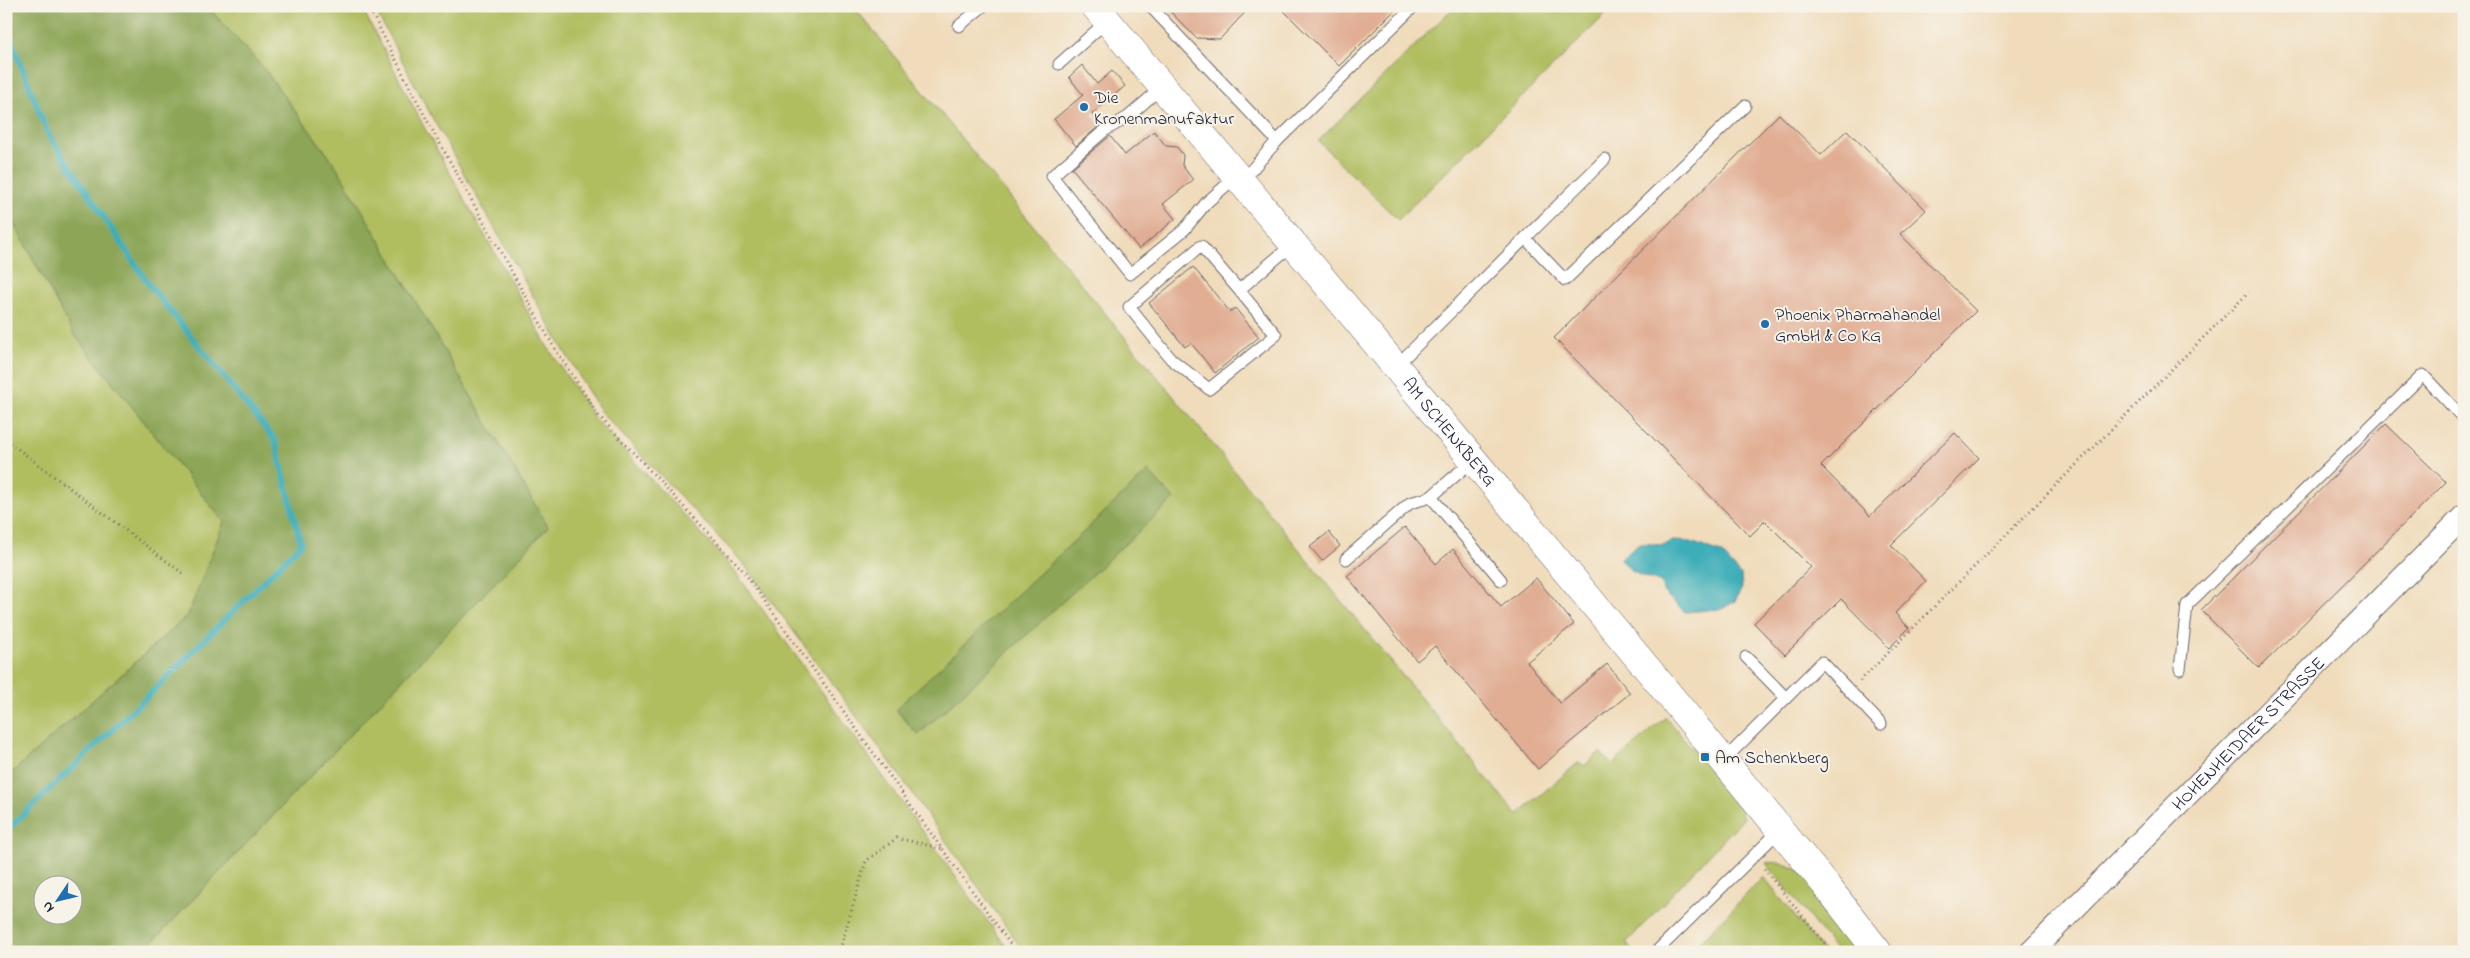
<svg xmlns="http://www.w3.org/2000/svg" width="2470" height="958" font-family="'Indie Flower',sans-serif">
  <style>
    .green { fill: #b0be60; stroke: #69704e; fill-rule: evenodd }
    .forest { fill: #8ca556; stroke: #576448; fill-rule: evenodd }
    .water { fill: #3dadb8; stroke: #30687a }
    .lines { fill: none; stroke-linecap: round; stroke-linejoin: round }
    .stream { stroke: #3dadb8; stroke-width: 6 }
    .building { fill: #e1ae94 }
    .lane-casing { stroke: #6a6368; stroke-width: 13 }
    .street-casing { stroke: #6a6368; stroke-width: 24 }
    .secondary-casing { stroke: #6a6368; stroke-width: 29 }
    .path { stroke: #6a6368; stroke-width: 3; stroke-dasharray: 1 4; stroke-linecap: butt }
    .lane { stroke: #fff; stroke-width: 11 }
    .street { stroke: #fff; stroke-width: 22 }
    .secondary { stroke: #fff; stroke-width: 28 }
    .poi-dot { fill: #1f6fb2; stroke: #f7f3e8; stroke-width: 2 }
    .labels { text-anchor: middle; stroke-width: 4; stroke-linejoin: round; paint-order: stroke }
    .poi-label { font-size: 18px; fill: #22223b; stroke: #f7f3e8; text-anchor: start }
    .street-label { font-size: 18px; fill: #22223b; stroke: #f7f3e8 }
  </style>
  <rect width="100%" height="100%" fill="#f7f3e8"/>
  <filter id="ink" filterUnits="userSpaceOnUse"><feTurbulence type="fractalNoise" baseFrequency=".02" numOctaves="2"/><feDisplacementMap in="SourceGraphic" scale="10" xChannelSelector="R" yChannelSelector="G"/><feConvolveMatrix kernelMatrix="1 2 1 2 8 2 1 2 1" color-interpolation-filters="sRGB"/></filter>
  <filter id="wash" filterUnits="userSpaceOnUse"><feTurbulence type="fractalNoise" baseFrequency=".0096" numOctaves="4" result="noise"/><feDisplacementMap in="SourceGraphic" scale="20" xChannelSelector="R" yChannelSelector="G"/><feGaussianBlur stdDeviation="1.12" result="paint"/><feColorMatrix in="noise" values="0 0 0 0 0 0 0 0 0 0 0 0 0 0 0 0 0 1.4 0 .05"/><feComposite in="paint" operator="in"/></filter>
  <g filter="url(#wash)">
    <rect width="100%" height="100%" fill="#f0dcbb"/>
    <g class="green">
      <path d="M207,6h154l63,121 123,219 48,73 136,147 279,386h-867l405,-425 -212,-361 -72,-97z"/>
      <path d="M373,6h480l664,809 62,-53 5,4 16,-14 12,13 54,-48 73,88 4,14 -117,124 8,9h-610l-131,-186 -149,-202 -144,-153 -41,-69 -126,-223zM1148,472l25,27 -255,236 -22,-25z"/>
      <path d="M1455,6h159l-216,214 -80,-79z"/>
      <path d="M6,209l67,124 151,189 -36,93 -182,163z"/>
      <path d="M1779,862l22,9 64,81h-28l-71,-89z"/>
      <path d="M1763,877l61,75h-133z"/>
    </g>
    <g class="forest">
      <path d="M6,6h201l57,63 72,97 212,361 -405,425h-137v-174l182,-163 36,-93 -151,-189 -67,-124zM42,886h30v30h-30z"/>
      <path d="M1148,471l26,28 -256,236 -22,-26z"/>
    </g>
    <path class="water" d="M1673,541l18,1 30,11 20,22 1,13 -7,13 -13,8 -37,3 -21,-19 -3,-10c-18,-8 -28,-6 -40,-25l18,-15 23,2z"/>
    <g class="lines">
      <path class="stream" d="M6,27l42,107 102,152 125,154 26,104 -149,148 -146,139"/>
    </g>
    <g id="blocks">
      <g class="building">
        <path d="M1165,6h86l-31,33 -24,-1z"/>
        <path d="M1279,6h120l-60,60z"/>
        <path d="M1082,65l15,19 15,-13 13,15 -33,28 8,11 -24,21 -22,-27 29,-24 -14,-18z"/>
        <path d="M1779,114l42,41 26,-25 79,80 -26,24 76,77 -155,155 49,50 85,-83 24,25 -88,87 35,36 -31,32 14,15 -20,20 -48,-49 -56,56 -31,-32 57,-56 -46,-46 -15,15 -196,-198z"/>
        <path d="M1154,131l12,15 11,1 6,8 -1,10 11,15 -30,24 12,15 -36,30 -67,-81 38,-32 15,19z"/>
        <path d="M1193,267l37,45 5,-4 24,29 -44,36 -24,-30 -6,4 -36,-44z"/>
        <path d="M2386,424l60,58 -187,186 -58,-58z"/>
        <path d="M1405,527l31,37 17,-15 48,58 35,-29 38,46 -47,38 33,41 47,-39 23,29 -92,76 -103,-123 -18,15 -70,-85z"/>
        <path d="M1329,532l11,14 -18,15 -12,-14z"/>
      </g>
    </g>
  </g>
  <g filter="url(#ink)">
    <use href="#blocks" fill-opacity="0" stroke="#6a6368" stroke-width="1"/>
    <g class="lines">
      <g class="lane-casing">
        <g id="lane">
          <path d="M1150,6l127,135 -36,41"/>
          <path d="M959,26l24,-20"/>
          <path d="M1059,64l48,-43"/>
          <path d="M1162,87l-34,30 -24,14 -52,45 78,98 54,-44 23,-28 30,-26"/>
          <path d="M1277,141l137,-135"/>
          <path d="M1525,238l40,42 180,-174"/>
          <path d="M1239,290l-38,-44 -72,61 42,52 38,30 67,-54 -37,-45 54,-46"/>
          <path d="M1395,367l210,-208"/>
          <path d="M1473,460l-42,37 70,83"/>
          <path d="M1346,559l64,-56 21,-6"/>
          <path d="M1746,657l40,41"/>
          <path d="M2180,669l7,-64 236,-230 41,44"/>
          <path d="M1723,761l99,-99 59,62"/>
          <path d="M1656,952l124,-122"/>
        </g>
      </g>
      <g class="street-casing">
        <g id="street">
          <path id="s1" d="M2031,952l433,-436"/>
        </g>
      </g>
      <g class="secondary-casing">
        <g id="secondary">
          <path id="s2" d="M1095,6l566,679 164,199 53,68"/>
        </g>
      </g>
      <g class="path">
        <path d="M368,6l61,118 123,220 47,72 142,152 275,384"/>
        <path d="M6,440l179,135"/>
        <path d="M1860,681l389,-389"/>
        <path d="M1764,869l68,83"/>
        <path d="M835,952l6,-6 25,-85 31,-23 47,11"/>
      </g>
      <use href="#lane" class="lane"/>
      <use href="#street" class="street"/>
      <use href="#secondary" class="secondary"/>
    </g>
  </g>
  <g class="poi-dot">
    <circle cx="1084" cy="107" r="5"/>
    <circle cx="1765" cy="324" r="5"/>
    <rect x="1700" y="752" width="10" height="10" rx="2.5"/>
  </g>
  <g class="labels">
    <g class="poi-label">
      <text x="1094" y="103">Die<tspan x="1094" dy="21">Kronenmanufaktur</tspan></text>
      <text x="1775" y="320">Phoenix Pharmahandel<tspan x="1775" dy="21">GmbH &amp; Co KG</tspan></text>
      <text x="1715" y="763">Am Schenkberg</text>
    </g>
    <g class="street-label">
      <text dy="6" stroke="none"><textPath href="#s2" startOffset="554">AM SCHENKBERG</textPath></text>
      <text dy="6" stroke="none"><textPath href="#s1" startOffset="308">HOHENHEIDAER STRASSE</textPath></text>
    </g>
  </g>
  <rect width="2470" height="958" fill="none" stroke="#f7f3e8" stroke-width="25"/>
  <g transform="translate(58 900) rotate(235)"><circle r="24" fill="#f7f3e8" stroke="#a29fa3"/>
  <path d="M0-4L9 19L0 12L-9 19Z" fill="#1f6fb2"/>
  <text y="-8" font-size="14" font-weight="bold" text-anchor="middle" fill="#22223b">N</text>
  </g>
</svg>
